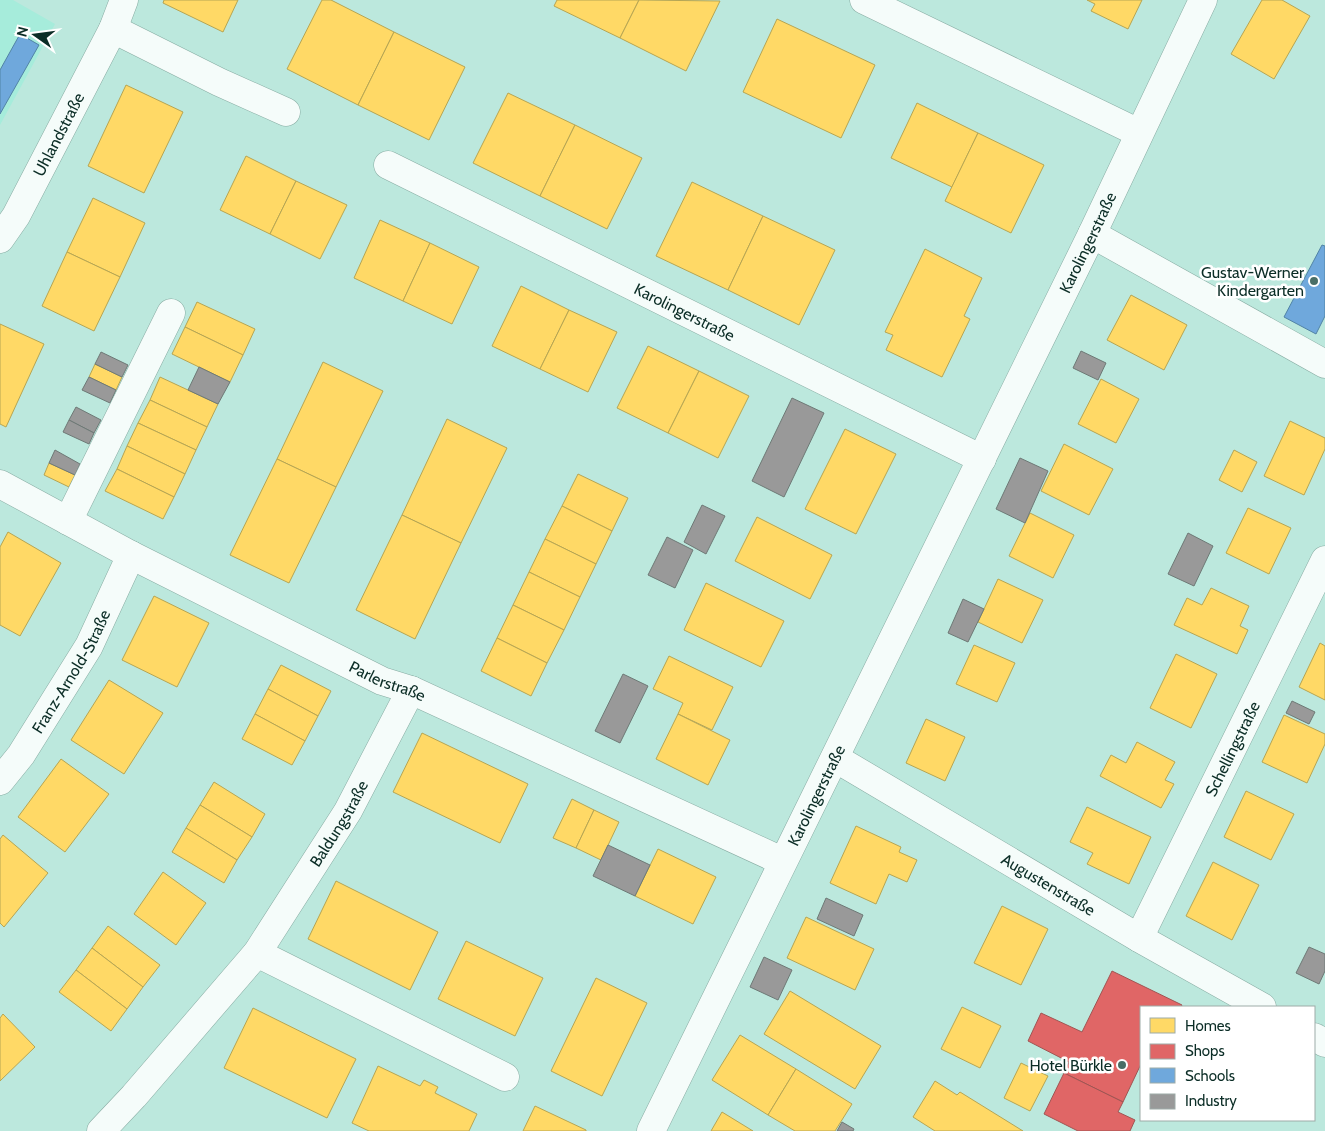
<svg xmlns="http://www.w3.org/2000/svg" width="1325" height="1131" font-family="Cabin,sans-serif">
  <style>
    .built { fill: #a6ecdb }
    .homes { fill: #ffd966; stroke: #b6a553 }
    .shops { fill: #e06666; stroke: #a05553 }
    .schools { fill: #6fa8dc; stroke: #5183a5 }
    .industry { fill: #999; stroke: #6e7976 }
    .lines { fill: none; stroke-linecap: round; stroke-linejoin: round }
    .minor-casing { stroke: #88aca3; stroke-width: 29 }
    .minor { stroke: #f5fcfa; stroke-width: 28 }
    .poi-dot { fill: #496e66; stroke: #fff; stroke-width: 2 }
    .labels { text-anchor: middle; stroke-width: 5; stroke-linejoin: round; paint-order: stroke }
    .street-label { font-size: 16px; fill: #0b2d26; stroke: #fff }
    .poi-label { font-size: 16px; fill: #0b2d26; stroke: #fff; text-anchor: end }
  </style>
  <rect width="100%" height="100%" fill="#bce8dd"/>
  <path class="built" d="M0,0h13l42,24 -55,101z"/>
  <g class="homes">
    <path d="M164,0h74l-15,32 -60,-29z"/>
    <path d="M322,0h9l63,32 -36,73 -71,-36z"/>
    <path d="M557,0h82l-19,38 -66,-32z"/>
    <path d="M639,0l81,1 -34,70 -66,-33z"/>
    <path d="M1087,0h55l-14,29 -37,-18 4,-7z"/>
    <path d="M1262,0h20l28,16 -36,63 -43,-25z"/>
    <path d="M777,19l98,46 -34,73 -98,-46z"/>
    <path d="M394,32l71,35 -36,73 -71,-35z"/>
    <path d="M126,85l57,27 -39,81 -56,-27z"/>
    <path d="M508,93l67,32 -35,71 -67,-33z"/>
    <path d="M917,103l61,30 -26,54 -61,-29z"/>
    <path d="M575,125l67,33 -35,71 -67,-33z"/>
    <path d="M978,133l66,32 -33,68 -66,-32z"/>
    <path d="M246,156l50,25 -26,53 -50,-24z"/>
    <path d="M296,181l51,24 -27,54 -50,-25z"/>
    <path d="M692,182l71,34 -35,74 -72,-34z"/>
    <path d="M93,198l52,25 -25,54 -53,-25z"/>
    <path d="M763,216l72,34 -36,75 -71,-35z"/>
    <path d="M380,220l50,23 -27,58 -49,-23z"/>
    <path d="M430,243l49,24 -27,57 -49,-23z"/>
    <path d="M925,249l57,29 -18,38 6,3 -28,58 -56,-27 7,-15 -8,-3z"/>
    <path d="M67,252l53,25 -26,54 -52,-25z"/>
    <path d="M521,286l48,24 -29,59 -48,-23z"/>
    <path d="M1131,295l56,30 -23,45 -57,-30z"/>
    <path d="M197,302l58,27 -12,26 -58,-28z"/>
    <path d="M569,310l48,22 -29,60 -48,-23z"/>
    <path d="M0,324l44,20 -38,83 -6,-3z"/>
    <path d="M185,327l58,28 -13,27 -58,-28z"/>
    <path d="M648,346l51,25 -31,62 -51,-25z"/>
    <path d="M323,362l60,29 -47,96 -59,-28z"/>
    <path d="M95,364l27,13 -6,13 -27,-13z"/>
    <path d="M699,371l50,25 -31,62 -50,-25z"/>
    <path d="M160,377l58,27 -11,23 -57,-27z"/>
    <path d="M1101,379l38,20 -23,44 -38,-19z"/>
    <path d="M150,400l57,27 -11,23 -58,-27z"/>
    <path d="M447,419l60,29 -46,95 -59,-28z"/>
    <path d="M1290,421l35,17v11l-21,46 -40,-19z"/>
    <path d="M138,423l58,27 -11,24 -58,-28z"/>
    <path d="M845,429l51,25 -40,80 -51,-25z"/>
    <path d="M1064,444l49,25 -24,46 -48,-24z"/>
    <path d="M127,446l58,28 -11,23 -57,-28z"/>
    <path d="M1234,450l23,12 -15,30 -23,-12z"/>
    <path d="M277,459l59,28 -47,96 -59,-28z"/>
    <path d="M49,463l26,12 -6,12 -25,-12z"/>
    <path d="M117,469l57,28 -11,22 -58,-28z"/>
    <path d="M578,474l50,24 -16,33 -50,-25z"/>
    <path d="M562,506l50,25 -16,33 -51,-25z"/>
    <path d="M1248,508l43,20 -22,46 -43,-21z"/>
    <path d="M1030,513l44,22 -21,43 -44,-22z"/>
    <path d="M402,515l59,28 -46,96 -59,-29z"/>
    <path d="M757,517l75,38 -22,44 -75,-38z"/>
    <path d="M8,532l53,31 -41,73 -20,-11v-78z"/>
    <path d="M545,539l51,25 -16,33 -51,-25z"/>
    <path d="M529,572l51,25 -16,33 -51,-25z"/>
    <path d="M998,579l45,21 -21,43 -44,-21z"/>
    <path d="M706,583l78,38 -23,46 -77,-37z"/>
    <path d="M1211,588l38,18 -9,20 8,4 -11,24 -63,-29 13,-27 15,7z"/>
    <path d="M154,596l55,27 -32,64 -55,-27z"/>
    <path d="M513,605l51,25 -17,33 -50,-25z"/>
    <path d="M497,638l50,25 -16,33 -50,-25z"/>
    <path d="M1320,643l5,3v54l-26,-13z"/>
    <path d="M974,645l41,18 -18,39 -41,-18z"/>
    <path d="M1176,654l41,20 -26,54 -41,-20z"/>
    <path d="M669,656l64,31 -21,43 -34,-16 5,-11 -30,-14z"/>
    <path d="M281,665l50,26 -13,25 -50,-27z"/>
    <path d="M109,680l54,33 -39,61 -53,-34z"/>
    <path d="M268,689l50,27 -13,25 -50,-27z"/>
    <path d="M255,714l50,27 -13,24 -50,-26z"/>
    <path d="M678,714l52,26 -22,45 -52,-26z"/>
    <path d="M1284,715l41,19v10l-18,39 -45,-21z"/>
    <path d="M926,719l39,18 -20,44 -39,-18z"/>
    <path d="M422,733l106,51 -28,59 -107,-51z"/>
    <path d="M1137,742l38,20 -10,18 9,4 -13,24 -61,-32 11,-21 15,8z"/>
    <path d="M61,759l48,35 -44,58 -47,-35z"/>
    <path d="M214,782l51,32 -13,23 -52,-32z"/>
    <path d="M1246,791l48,23 -23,46 -47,-23z"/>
    <path d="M572,799l22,11 -18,38 -23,-10z"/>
    <path d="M200,805l52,32 -15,23 -51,-32z"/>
    <path d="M1087,807l64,30 -22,47 -42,-20 6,-11 -23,-11z"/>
    <path d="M594,810l25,12 -18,38 -25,-12z"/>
    <path d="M856,826l45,21 -2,5 18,8 -10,22 -18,-8 -13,30 -46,-21z"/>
    <path d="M186,828l51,32 -13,23 -52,-31z"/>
    <path d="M3,835l45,38 -44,54 -4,-4v-84z"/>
    <path d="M658,849l58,28 -23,47 -58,-28z"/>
    <path d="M1213,862l46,23 -27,55 -46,-24z"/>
    <path d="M163,872l43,31 -30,42 -42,-31z"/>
    <path d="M336,881l102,51 -28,58 -102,-51z"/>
    <path d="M1002,906l46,23 -27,56 -47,-22z"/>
    <path d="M806,917l68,32 -19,41 -68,-32z"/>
    <path d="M108,926l52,39 -17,22 -51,-39z"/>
    <path d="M466,941l77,37 -28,58 -77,-37z"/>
    <path d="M92,948l51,39 -16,22 -51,-39z"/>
    <path d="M76,970l51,39 -16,22 -52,-39z"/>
    <path d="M596,978l51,25 -45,93 -51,-25z"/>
    <path d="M790,991l91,55 -26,43 -91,-55z"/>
    <path d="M962,1007l39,19 -21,42 -39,-19z"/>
    <path d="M253,1008l103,51 -29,59 -103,-50z"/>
    <path d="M3,1014l32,33 -35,34v-63z"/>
    <path d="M740,1035l56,34 -28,46 -56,-35z"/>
    <path d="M1021,1063l27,13 -18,35 -26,-13z"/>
    <path d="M378,1066l42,20 4,-6 14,7 -3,6 42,21 -8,17h-100l-17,-8z"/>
    <path d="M796,1069l56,35 -17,27h-40l-27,-16z"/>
    <path d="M935,1081l22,14 3,-3 63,39h-88l-22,-14z"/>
    <path d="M535,1106l51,24v1h-63z"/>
    <path d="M722,1112l31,19h-42z"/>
  </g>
  <g class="shops">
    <path d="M1112,971l70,34 -1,2h-40v57l-18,38 -59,-29 5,-11 -41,-21 13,-28 41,19z"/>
    <path d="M1064,1073l59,29 -5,10 17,8 -5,11h-52l-34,-17z"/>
  </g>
  <g class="schools">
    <path d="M20,34l19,11 -39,69v-44z"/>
    <path d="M1322,245l3,1v70l-9,18 -32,-17z"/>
  </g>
  <g class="industry">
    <path d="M1081,351l25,12 -8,17 -25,-12z"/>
    <path d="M101,352l27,13 -6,12 -27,-13z"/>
    <path d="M199,367l31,15 -12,22 -30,-14z"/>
    <path d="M89,377l27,13 -6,13 -28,-13z"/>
    <path d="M792,398l32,15 -40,84 -32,-16z"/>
    <path d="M76,407l25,13 -7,13 -25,-13z"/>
    <path d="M69,420l25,13 -5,11 -26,-12z"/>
    <path d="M55,450l25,14 -5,11 -26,-12z"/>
    <path d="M1020,458l28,13 -23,52 -29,-14z"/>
    <path d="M702,505l23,11 -19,38 -22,-12z"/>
    <path d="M1188,533l25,13 -19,40 -26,-12z"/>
    <path d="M667,537l26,13 -18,38 -27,-13z"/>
    <path d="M963,599l21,10 -16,33 -20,-9z"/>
    <path d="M623,674l25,12 -28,57 -25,-12z"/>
    <path d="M1292,701l23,11 -6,12 -23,-11z"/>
    <path d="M608,845l42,20 -15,31 -42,-20z"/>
    <path d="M826,898l37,17 -9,21 -37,-17z"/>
    <path d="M1309,947l16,7v17l-6,13 -23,-11z"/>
    <path d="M764,957l28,13 -14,30 -28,-13z"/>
    <path d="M842,1122l12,7 -1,2h-16z"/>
  </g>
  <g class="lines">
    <g class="minor-casing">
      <g id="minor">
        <path d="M864,0l275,133"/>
        <path d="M113,29l106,53 67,30"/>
        <path id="s1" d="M388,165l594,294"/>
        <path d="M1092,234l233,130"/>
        <path id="s2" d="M0,239l16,-23 97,-187 11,-29"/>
        <path id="s3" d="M0,484l131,71 251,126 29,9 371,171"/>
        <path d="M68,521l103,-208"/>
        <path id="s4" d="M835,758l304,180 123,69"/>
        <path id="s5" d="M0,781l21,-26 68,-109 42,-91"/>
        <path id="s6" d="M1139,938l186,-378"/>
        <path d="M257,953l248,124"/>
        <path d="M1314,1037l11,6"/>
        <path id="s7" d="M101,1131l33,-35 123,-143 91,-142 63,-121"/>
        <path id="s8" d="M651,1131l441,-897 111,-234"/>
      </g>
    </g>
    <use href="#minor" class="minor"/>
  </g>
  <g class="poi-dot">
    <circle cx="1314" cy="281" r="5"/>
    <circle cx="1122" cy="1065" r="5"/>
  </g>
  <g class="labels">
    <g class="street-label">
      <text dy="6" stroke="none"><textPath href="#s2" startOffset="120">Uhlandstraße</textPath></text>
      <text dy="6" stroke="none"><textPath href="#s8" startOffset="990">Karolingerstraße</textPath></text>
      <text dy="6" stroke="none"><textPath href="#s1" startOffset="331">Karolingerstraße</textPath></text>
      <text dy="6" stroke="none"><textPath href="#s5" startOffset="131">Franz-Arnold-Straße</textPath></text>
      <text dy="6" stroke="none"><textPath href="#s3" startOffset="435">Parlerstraße</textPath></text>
      <text dy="6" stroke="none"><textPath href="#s6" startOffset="211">Schellingstraße</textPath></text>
      <text dy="6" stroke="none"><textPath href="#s8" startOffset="374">Karolingerstraße</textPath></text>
      <text dy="6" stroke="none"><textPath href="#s7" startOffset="390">Baldungstraße</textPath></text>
      <text dy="6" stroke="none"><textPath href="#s4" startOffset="248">Augustenstraße</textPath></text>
    </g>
    <g class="poi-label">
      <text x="1304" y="278">Gustav-Werner<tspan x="1304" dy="18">Kindergarten</tspan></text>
      <text x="1112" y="1071">Hotel Bürkle</text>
    </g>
  </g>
  <rect x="1140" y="1006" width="175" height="115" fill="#ffffff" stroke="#9daba8"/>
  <rect x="1150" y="1018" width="25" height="15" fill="#ffd966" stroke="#9daba8"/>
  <text x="1185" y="1031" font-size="15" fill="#0b2d26">Homes</text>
  <rect x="1150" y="1044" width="25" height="15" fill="#e06666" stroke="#9daba8"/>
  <text x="1185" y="1056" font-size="15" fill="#0b2d26">Shops</text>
  <rect x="1150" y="1068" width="25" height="15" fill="#6fa8dc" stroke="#9daba8"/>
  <text x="1185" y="1081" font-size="15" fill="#0b2d26">Schools</text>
  <rect x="1150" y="1094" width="25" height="15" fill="#999999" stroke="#9daba8"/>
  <text x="1185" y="1106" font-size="15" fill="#0b2d26">Industry</text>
  <g transform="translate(35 35) rotate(284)" stroke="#ffffff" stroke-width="4" paint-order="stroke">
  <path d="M0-4L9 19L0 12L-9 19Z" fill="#0b2d26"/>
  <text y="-8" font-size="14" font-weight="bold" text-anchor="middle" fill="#0b2d26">N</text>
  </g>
</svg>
